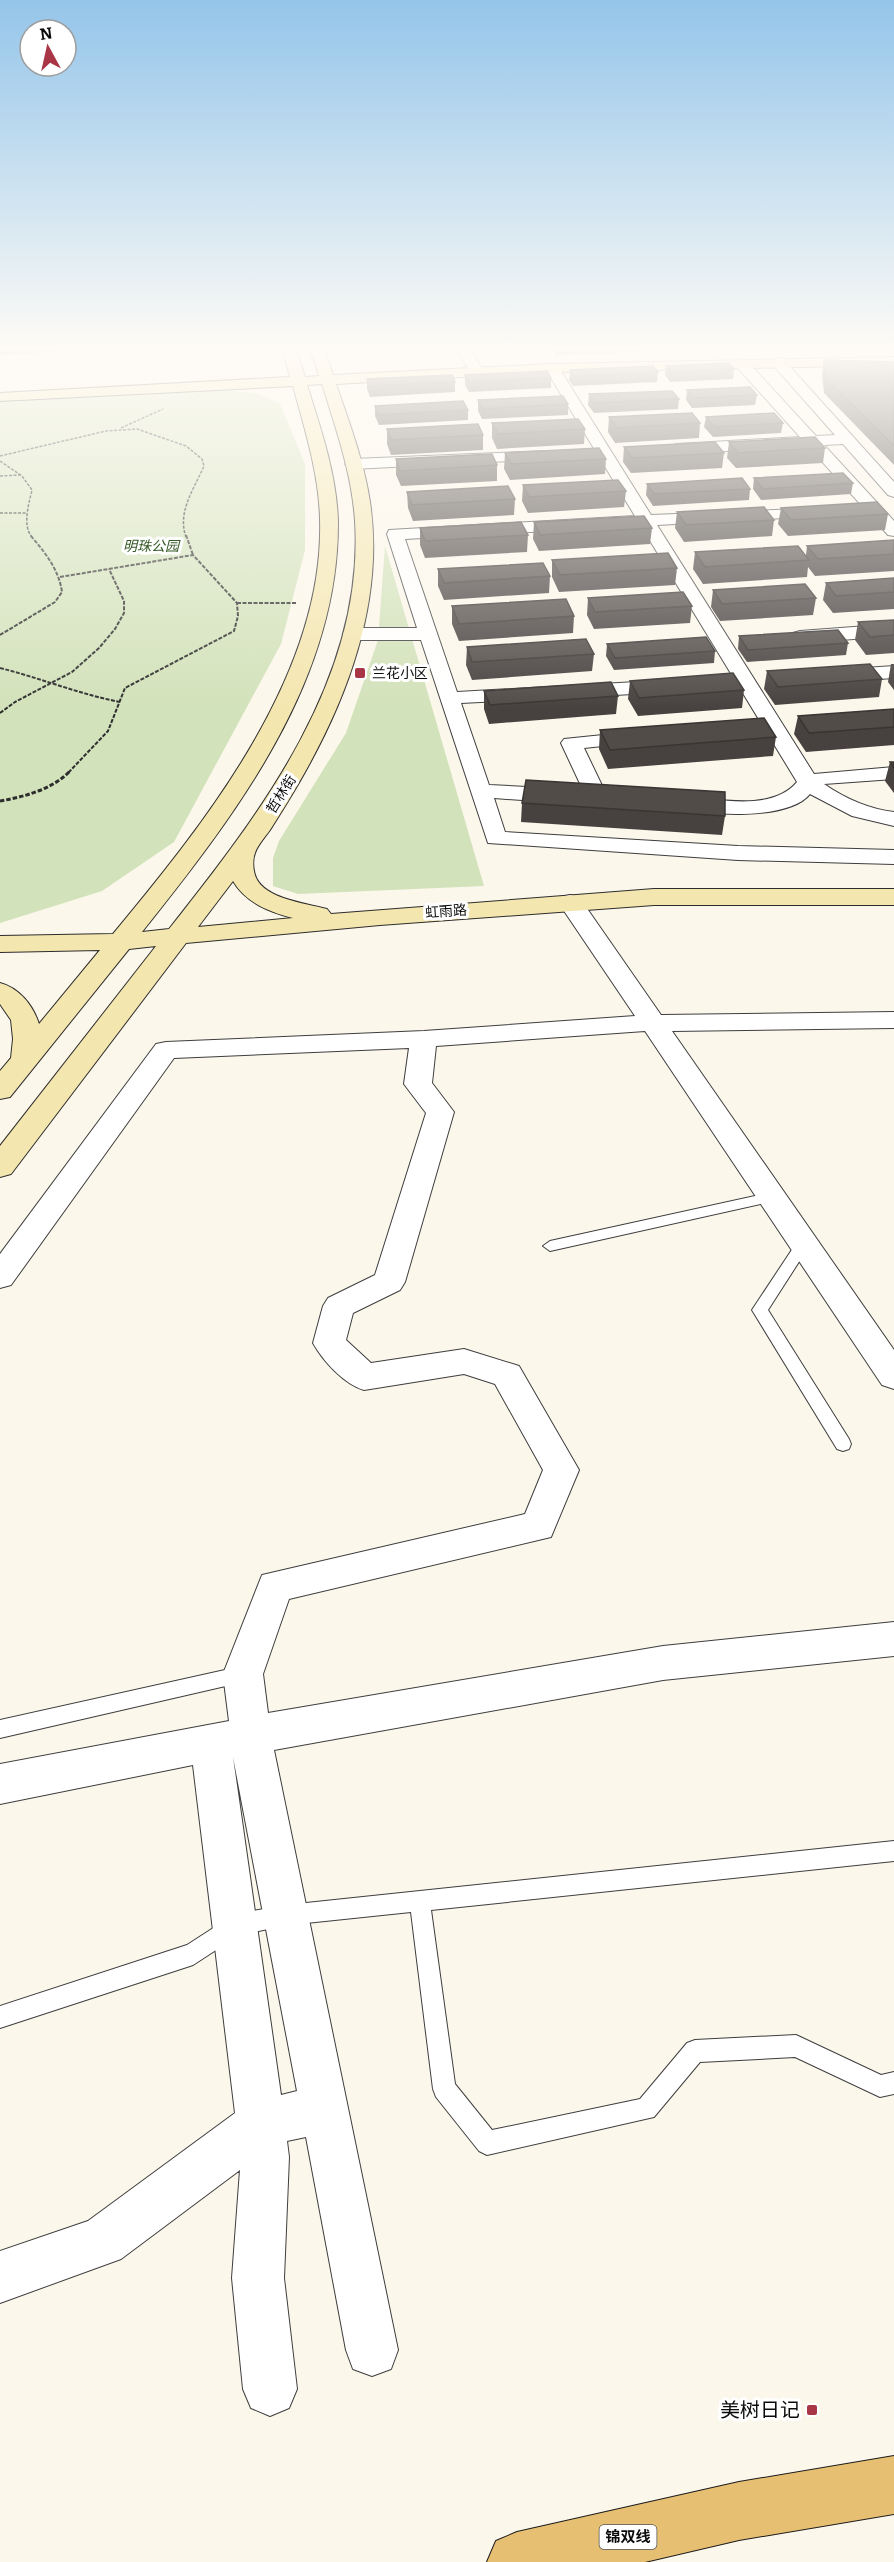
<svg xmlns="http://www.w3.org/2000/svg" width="894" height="2562" viewBox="0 0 894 2562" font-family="Bitter,'Noto Sans SC',serif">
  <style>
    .green { fill: #d2e2ba }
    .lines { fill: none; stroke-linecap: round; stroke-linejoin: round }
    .lane-casing { stroke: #3e3e3e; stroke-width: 2 }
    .street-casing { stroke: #3e3e3e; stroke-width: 2 }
    .secondary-casing { stroke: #2d2d2d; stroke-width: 2 }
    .primary-casing { stroke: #1c1c1c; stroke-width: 2 }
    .path-far2 { stroke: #2d2d2d; stroke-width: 1.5; stroke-dasharray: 3 1.5; stroke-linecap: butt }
    .path-far1 { stroke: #2d2d2d; stroke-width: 2; stroke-dasharray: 4 1.5; stroke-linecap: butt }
    .path { stroke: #2d2d2d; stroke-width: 3; stroke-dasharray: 4.5 2; stroke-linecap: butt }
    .lane { fill: #fff; fill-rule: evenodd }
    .street { fill: #fff; fill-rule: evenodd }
    .secondary { fill: #f4e6af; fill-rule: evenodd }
    .primary { fill: #e6bf72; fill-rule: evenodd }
    .wall { fill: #47413f }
    .building { fill: #524c49; stroke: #393533; stroke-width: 1.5 }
    .poi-dot { fill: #a83646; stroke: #fff; stroke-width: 2 }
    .labels { text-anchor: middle; stroke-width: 6; stroke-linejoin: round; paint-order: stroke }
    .far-park-label { font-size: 14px; font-style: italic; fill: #345925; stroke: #fff }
    .far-poi-label { font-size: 14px; fill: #0b0b0b; stroke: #fff; text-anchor: start }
    .far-street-label { font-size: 14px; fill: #0b0b0b; stroke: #fff }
    .shield { fill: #fff; stroke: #545454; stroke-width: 1.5 }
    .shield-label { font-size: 15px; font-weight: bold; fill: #0b0b0b }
    .near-poi-label { font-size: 20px; fill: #0b0b0b; stroke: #fff; text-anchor: end }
  </style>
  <rect width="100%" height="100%" fill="#fcf7eb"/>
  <path class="green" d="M222,390L256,393L280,404L305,464V550L281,644L174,842L102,891L0,923V400Z
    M385,546L484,886L298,894L273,886V858L279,841L346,733L378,640Z"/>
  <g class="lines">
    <g class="lane-casing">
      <path id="lane" d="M773,1192L780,1197L778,1200L550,1251L543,1246L550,1241Z
        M804,1238L811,1243L768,1310L849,1439L851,1444L849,1449L843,1451L837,1449L752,1310L799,1239Z
        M243,1666L250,1668L252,1674L250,1680L243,1682L0,1738V1720Z
        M894,1841V1861L431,1910L455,2084L492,2130L640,2099L687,2043L695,2040L796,2035L881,2075L894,2072V2094L880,2097L795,2057L700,2062L654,2117L487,2155L479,2151L436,2097L433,2089L411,1912L287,1925L239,1935L193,1965L0,2028V2006L187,1945L235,1914L287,1905Z"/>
    </g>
    <g class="street-casing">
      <path id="street" d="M457,351H471L481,367L479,370H469Z
        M778,358L783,359L894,482V497L888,495L843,444L824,445L894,521V536L888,535L808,446L676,454L668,449L676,444L800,437L736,366L734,363L741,359L746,360L816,436L835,435L773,365L771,362Z
        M552,364L559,368L651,515L827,508L829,511L827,514L821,516L657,525L814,774L894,767V779L824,784C846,799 869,809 894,812V826L852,816L810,794C788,821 707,815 676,808L673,803L676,798L684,796C718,799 772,812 797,782L641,526L405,539L457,692L672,680L679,682L682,686L679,690L672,692L461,703L489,785L565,789L573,791L576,796L573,801L565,803L494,798L505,832L738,846L894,850V864L738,860L488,843L421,640H352L345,638L343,634L345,630L352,628H417L387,534L389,530L635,516L545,368Z
        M546,451L554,456L551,459L353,469L345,464L353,459Z
        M894,624V636L800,643L793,641L791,637L793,633L800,631Z
        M894,666V678L835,682L828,680L825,676L828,672L835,670Z
        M642,731L649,733L652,737L649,741L584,748L608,798L605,803L597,805L589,803L561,743L564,739Z
        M570,895L579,897L661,1015L894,1012V1028L672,1031L894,1350V1389L882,1385L645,1031L436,1046L432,1083L454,1112L405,1282L400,1290L353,1313L346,1340L371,1363L464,1349L519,1366L579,1470L551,1537L289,1599L263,1674L268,1713L663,1646L894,1622V1656L663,1680L274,1750L398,2350L391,2369L372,2376L353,2369L346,2350L306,2137L287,2141L289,2157L284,2278L297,2389L289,2408L270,2416L251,2408L243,2389L232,2278L240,2170L121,2259L0,2303V2251L88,2221L235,2113L193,1765L0,1804V1764L229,1721L223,1674L262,1575L525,1514L543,1470L495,1384L464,1374L364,1390C344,1384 323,1361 313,1343L323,1306L328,1298L375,1275L426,1113L404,1084L409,1048L174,1058L11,1285L0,1288V1254L156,1044L166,1042L424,1031L635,1016L558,902L561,897ZM233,1757L297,2091L281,2095Z"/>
    </g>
    <g class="secondary-casing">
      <path id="secondary" d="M283,351H297L305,377L319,376L311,351H325L333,375L552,364L894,357V365L552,372L336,384C349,422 364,461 370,502C384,596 351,690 305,772C294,792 282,811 270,830C265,837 257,846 255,853C253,858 253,866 254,871C258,899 306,903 327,909L331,914L654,889H894V905H654L380,925L186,943L11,1174L0,1177V1146L156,946L129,949L10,1097L0,1099V1071L11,1058L13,1039L11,1020L0,1004V983C19,988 33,1005 39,1024L100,950L0,952V936L113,934C206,822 325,674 320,519C319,474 305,430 293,386L0,401V393L290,377ZM322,384C336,429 352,474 355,521C365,678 261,813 169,929L142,932C236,814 339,681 338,522C337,476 321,429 307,385ZM233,881C246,903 270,912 293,918L198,927Z"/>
    </g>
    <g class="primary-casing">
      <path id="primary" d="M894,2456V2514L739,2540L645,2562H487L496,2541L517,2532L739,2482Z"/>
    </g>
    <path class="path-far2" d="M121,428L163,409
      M0,456L106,431L137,429L186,446L202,459L204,466C194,489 177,512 186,537
      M0,461L22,476L32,490C29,503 22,526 32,537
      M0,476L20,475
      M0,513H27"/>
    <path class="path-far1" d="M186,535L193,555
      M60,577L193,555L237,603L238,616L234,631L125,688L108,731L68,773
      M237,603H296
      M0,635L55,602L62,592C59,570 45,552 30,535
      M0,668C40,678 79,694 120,702
      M0,713L15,702L72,672L99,648L115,629L124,613V601L109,569"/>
    <path class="path" d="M0,801C24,797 53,789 70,771"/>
    <use href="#lane" class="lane"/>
    <use href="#street" class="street"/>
    <use href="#secondary" class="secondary"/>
    <use href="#primary" class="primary"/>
  </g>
  <path class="wall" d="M0,351H70L0,355Z
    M553,351H640V352L555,355Z
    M824,360L894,362V465L824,393L822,374Z
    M666,366L734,369L733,379L670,382L665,375Z
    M570,370L658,372L657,382L573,386L569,380Z
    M465,375L551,378V388L469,392L465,385Z
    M367,379L455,382V392L370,397L367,389Z
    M687,390L757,395L755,405L692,408L686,400Z
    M589,394L679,399L678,409L594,413L588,405Z
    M478,400L568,404V415L482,419L478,411Z
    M375,406L468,410V420L379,425L375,416Z
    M609,417L700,423L699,438L615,443L608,432Z
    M706,417L783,423L781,433L713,437L704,427Z
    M492,423L585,429L584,444L497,449L492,438Z
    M387,429L483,435V450L391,455L387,444Z
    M729,442L825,448L823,463L736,468L727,458Z
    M624,447L724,453L722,468L631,473L623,462Z
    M505,453L606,459L605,474L510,480L504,469Z
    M396,459L497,465V481L401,486L396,475Z
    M754,478L853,483L851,494L761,500L753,489Z
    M647,484L750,489L749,500L653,506L646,495Z
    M523,485L626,491L624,507L528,513L522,501Z
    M407,492L515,499L514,515L413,521L408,508Z
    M781,508L888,514L885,530L788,536L778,524Z
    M677,512L774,520L772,536L684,542L675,528Z
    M534,522L652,528L650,544L539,551L533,539Z
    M420,528L528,535L527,552L425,558L420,545Z
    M894,540V571L815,576L808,567L807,577L703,584L693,569L695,552L806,555L807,546Z
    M552,560L677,568L675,585L559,592L552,577Z
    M438,569L550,576L549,593L444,600L438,586Z
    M894,578V609L833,613L823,600L826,583Z
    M713,590L816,598L813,615L720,621L711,607Z
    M588,598L692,606L690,623L594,629L587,615Z
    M452,606L574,616L573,633L459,641L452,624Z
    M894,620V653L866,655L855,640L858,622Z
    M739,636L848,643L846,655L747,662L738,649Z
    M607,644L715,651L714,663L614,670L606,656Z
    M467,647L594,654L592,671L472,680L466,665Z
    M891,664H894V690L888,682Z
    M767,671L882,679L879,697L775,705L764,689Z
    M630,681L744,690L742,708L638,716L628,699Z
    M484,691L618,696L616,714L489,724L484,709Z
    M894,709V745L806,752L794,734L798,716Z
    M600,730L776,737L773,756L608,769L599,749Z
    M890,762H894V793L885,781Z
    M522,803L725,816L722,835L521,822Z"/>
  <path class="building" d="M824,360L894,362V446L826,379Z
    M729,363L734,369L671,372L666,366Z
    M653,366L658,372L574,376L570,370Z
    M547,371L551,378L469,382L465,375Z
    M452,375L455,382L369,386L367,379Z
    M750,387L757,395L693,398L687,390Z
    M672,391L679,399L594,403L589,394Z
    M563,396L568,404L482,409L478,400Z
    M463,401L468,410L378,415L375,406Z
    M692,413L700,423L616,428L609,417Z
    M774,413L783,423L714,427L706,417Z
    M578,419L585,429L498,434L492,423Z
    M478,424L483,435L391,440L387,429Z
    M815,437L825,448L738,453L729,442Z
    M715,442L724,453L632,458L624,447Z
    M599,448L606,459L511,464L505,453Z
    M492,454L497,465L400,471L396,459Z
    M843,473L853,483L763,489L754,478Z
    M742,478L750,489L654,494L647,484Z
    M618,480L626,491L529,497L523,485Z
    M508,486L515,499L412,505L407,492Z
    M877,502L888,514L791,520L781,508Z
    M764,507L774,520L686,525L677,512Z
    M644,516L652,528L540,535L534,522Z
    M521,522L528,535L425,541L420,528Z
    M894,540V554L818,559L807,546Z
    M798,546L809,560L705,567L695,552Z
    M668,553L677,568L560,575L552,560Z
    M543,563L550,576L444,583L438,569Z
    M894,578V592L836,596L826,583Z
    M805,584L816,598L722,604L713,590Z
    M683,592L692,606L595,612L588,598Z
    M566,599L574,616L459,624L452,606Z
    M894,620V635L870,637L858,622Z
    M838,630L848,643L748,650L739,636Z
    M706,637L715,651L615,658L607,644Z
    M586,639L594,654L472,662L467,647Z
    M870,664L882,679L778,687L767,671Z
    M733,673L744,690L639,698L630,681Z
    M611,682L618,696L490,705L484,691Z
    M894,709V727L809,733L798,716Z
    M764,718L776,737L610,750L600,730Z
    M890,762H894V768Z
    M526,780L725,792V816L522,803Z"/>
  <linearGradient id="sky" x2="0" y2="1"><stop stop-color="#94c5ea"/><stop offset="0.49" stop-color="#fefbf6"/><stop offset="1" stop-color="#fefbf6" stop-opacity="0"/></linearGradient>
  <rect width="894" height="710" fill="url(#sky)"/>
  <g class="poi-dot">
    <rect x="354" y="667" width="12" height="12" rx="3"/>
    <rect x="806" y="2404" width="12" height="12" rx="3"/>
  </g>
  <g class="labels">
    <g class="far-park-label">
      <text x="151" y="551">明珠公园</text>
    </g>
    <g class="far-poi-label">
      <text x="372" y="678">兰花小区</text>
    </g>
    <g class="far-street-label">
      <text transform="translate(281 794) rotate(-58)" y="5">哲林街</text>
      <text transform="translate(446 911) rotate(-4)" y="5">虹雨路</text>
    </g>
    <rect class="shield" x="599.5" y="2525" width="57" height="24" rx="4.5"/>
    <g class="shield-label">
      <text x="628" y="2542">锦双线</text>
    </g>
    <g class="near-poi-label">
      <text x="800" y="2417">美树日记</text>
    </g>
  </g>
  <g transform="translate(48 48) rotate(352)"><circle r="28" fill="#ffffff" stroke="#9d9d9d" stroke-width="1.5"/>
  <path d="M0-4.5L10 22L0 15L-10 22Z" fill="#a83646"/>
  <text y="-9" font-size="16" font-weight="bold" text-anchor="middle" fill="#0b0b0b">N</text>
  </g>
</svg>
